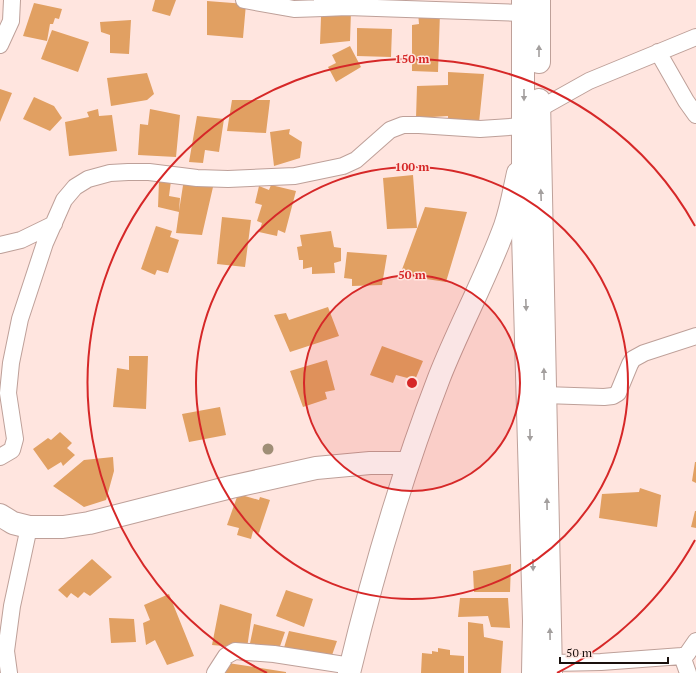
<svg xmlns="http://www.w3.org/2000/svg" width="696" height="673" viewBox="0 0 696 673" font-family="'PT Serif',serif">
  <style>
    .building { fill: #e1a062 }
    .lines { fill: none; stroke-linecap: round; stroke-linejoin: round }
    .street-casing { stroke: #bea099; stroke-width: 18 }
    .secondary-casing { stroke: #bea099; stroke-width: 24 }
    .primary-casing { stroke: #bea099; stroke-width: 24 }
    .street { stroke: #fff; stroke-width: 16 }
    .secondary { stroke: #fff; stroke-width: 22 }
    .primary { stroke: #fff; stroke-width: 22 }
    .tree { fill: #9f8e76 }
    .oneway { fill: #a39f9e }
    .ring { fill: none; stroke: #d62828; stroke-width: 2 }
    .centre { fill: #d62828; stroke: #ffe5df; stroke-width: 2 }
    .ring-label { font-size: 12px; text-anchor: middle; font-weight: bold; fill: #d62828; stroke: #ffe5df; stroke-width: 3; stroke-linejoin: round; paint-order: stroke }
  </style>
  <rect width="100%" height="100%" fill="#ffe5df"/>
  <path class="building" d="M155,0H176L170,16L152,11Z
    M207,1L246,4L243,38L207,35Z
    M34,3L62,9L59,19L55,18L53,24H50L47,41L23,36Z
    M351,11L350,41L320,44L321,17Z
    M418,12L440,13L438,72L412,71V25L419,24Z
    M131,20L129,54L110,53V35L101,32L100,22Z
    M357,28L392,29L391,57L357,56Z
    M52,30L89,42L78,72L41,59Z
    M350,46L361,67L336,82L328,67L336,63L332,55Z
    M448,72L484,74L479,123L448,122V116L416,118L417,86L448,85Z
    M147,73L154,94L147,100L111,106L107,78Z
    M0,89L12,93L0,122Z
    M34,97L54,106L62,118L50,131L23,119Z
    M232,100H270L266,133L227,131Z
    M98,109L99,116L112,115L117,151L69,156L65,122L89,117L87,112Z
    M150,109L180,115L176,157L138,155L140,124L148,125Z
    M197,116L224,119L219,152L205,150L203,163L189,162Z
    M290,129L289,134L302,142L300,158L274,166L270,132Z
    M413,175L417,228L387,229L383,178Z
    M184,179L206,182L205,186L213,187L202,235L176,233L179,212L158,207L159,181H171L169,196L180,198L179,211Z
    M271,185L296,191L285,233L278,230L277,236L259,232L262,223L257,221L262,205L255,203L259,186L269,190Z
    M425,207L467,212L446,282L400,275Z
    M222,217L251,220L245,267L217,264Z
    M156,226L172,231L170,237L179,240L168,273L157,270L155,275L141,269Z
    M331,231L334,247L341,248V261L334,263L335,273L312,274V267L303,269V260H299L297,247L302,246L300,235Z
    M347,252L387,255L382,285L352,286V279L344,278Z
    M328,307L339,336L290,352L274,315L286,313L289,320Z
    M382,346L423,361L415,380L396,375L393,383L370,375Z
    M129,356H148L146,409L113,407L117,368L129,370Z
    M327,360L335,390L325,392L327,399L303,407L290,371Z
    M220,407L226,435L189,442L182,414Z
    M60,432L72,443L67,448L75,455L63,466L61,462L48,470L33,449L48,438L51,440Z
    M113,457L114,471L106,500L84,507L53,486L84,460Z
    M695,462H696V483L692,481Z
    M640,488L661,495L657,527L599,518L602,494L639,492Z
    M238,494L259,500L260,497L270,500L259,533L253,531L251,539L237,535L239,528L227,525Z
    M695,511H696V528L691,527Z
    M92,559L112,577L90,596L84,592L78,598L71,593L67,598L58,590Z
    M511,564L510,592H474L473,571Z
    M286,590L313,599L304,627L276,616Z
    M169,594L194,656L167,665L155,640L146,645L143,623L150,620L144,605Z
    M460,598H508L510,628L491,627L488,616L458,617Z
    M220,604L252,614L247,648L212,645Z
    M109,618L134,619L136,642L111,643Z
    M468,622L483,624L484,637L503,641L501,673H468Z
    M254,624L285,632L278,652L249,648Z
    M289,631L337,641L331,658L283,651Z
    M438,648L450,650V655L464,656V673H421L422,653L432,654V651L438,652Z
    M228,663L286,672V673H221Z"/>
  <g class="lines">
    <g class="street-casing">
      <path id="street" d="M244,0L294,9L324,8
        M322,0L324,8L347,7L523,13
        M0,45L11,21L12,0
        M658,52L686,101L696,115
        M539,109L589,81L696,37
        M0,245L21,240L54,224
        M544,395L604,397L613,396L618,393L630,364L633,359L644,353L696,336
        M0,457L12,450L15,439L8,393L11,363L20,319L45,243L64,200L75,187L88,179L110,173L128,172H149L197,178L228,179L295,176L343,166L356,160L390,130L403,125H419L480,129L524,126
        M682,656L688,673
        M551,663L601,662L682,656L687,654L696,641
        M9,673L6,651L12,606L29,527
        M215,673L226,656L235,651L274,654L351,666"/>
    </g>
    <g class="secondary-casing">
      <path id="secondary" d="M0,515L13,523L29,527H63L89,523L231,487L316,468L370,463H407
        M349,673C373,573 402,474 439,378C459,327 486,278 505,226C511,209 514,191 518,173"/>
    </g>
    <g class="primary-casing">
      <path id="primary" d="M523,0V234L534,621L533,673
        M539,62V0
        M539,100L551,673"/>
    </g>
    <use href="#street" class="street"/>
    <use href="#secondary" class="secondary"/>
    <use href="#primary" class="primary"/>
  </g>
  <circle class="tree" cx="268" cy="449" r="5.5"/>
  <defs><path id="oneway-solid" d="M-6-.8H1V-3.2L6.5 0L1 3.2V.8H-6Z"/></defs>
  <g class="oneway">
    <use href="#oneway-solid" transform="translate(539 51) rotate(-90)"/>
    <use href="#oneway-solid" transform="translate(524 95) rotate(90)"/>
    <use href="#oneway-solid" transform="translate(541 195) rotate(-92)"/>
    <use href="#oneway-solid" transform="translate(526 305) rotate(88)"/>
    <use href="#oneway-solid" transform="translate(544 374) rotate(-91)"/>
    <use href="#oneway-solid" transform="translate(530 435) rotate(89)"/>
    <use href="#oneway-solid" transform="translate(547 504) rotate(-91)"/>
    <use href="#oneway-solid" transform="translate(533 565) rotate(89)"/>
    <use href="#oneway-solid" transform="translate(550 634) rotate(-91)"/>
  </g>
  <circle cx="412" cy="383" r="108" fill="#d62828" fill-opacity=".12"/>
  <g class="ring">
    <circle cx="412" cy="383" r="108"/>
    <circle cx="412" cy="383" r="216"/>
    <path d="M695 540A324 324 0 0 1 557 673M267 673A324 324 0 1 1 695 226"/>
  </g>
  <circle cx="412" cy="383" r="6" class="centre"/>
  <g class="ring-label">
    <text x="412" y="63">150 m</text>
    <text x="412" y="171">100 m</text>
    <text x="412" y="279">50 m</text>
  </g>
  <path d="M560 657v6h108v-6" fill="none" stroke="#1a100d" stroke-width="2"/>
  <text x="566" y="657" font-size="12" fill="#1a100d" stroke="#ffe5df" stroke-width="3" paint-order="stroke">50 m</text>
</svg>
